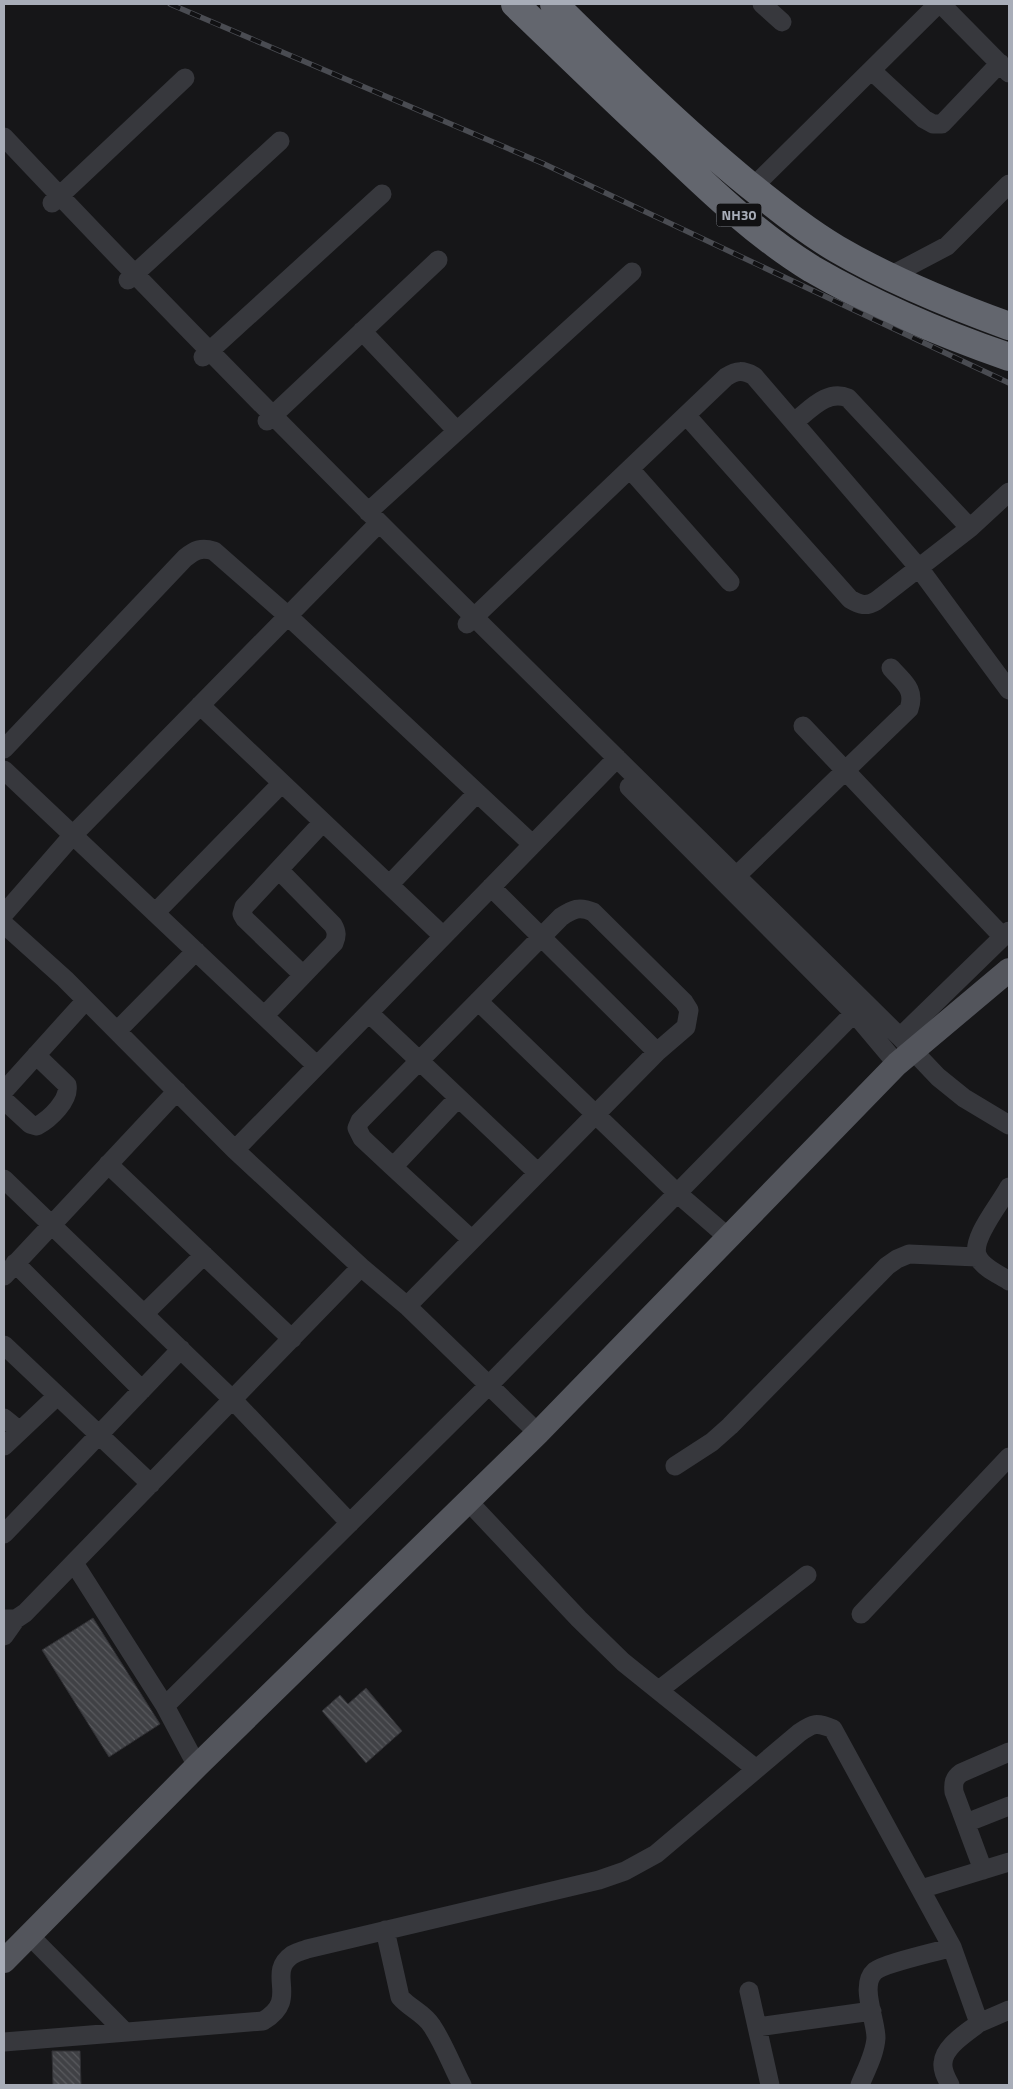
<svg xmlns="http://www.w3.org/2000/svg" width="1013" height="2089" viewBox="0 0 1013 2089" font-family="'Titillium Web',sans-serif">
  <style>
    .building { fill: url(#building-back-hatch); stroke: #303034 }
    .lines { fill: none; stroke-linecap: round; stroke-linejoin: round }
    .minor { stroke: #37383d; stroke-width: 19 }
    .major { stroke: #53555c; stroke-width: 24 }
    .highway { stroke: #63666e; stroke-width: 28 }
    .rail-casing { stroke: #4a4c52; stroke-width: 5.5 }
    .rail { stroke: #111113; stroke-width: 4; stroke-dasharray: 11; stroke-linecap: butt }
    .labels { text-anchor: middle; stroke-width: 5; stroke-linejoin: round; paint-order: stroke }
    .shield { fill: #111113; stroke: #7b7e86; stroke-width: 1 }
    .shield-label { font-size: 14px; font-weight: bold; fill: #a8adb8 }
  </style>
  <defs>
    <pattern id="building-back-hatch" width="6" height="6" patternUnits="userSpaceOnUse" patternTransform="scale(1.25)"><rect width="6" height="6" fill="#404145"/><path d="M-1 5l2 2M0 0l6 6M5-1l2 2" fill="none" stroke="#595a5e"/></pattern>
  </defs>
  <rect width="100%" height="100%" fill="#161618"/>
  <path class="building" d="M93,1618L160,1724L109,1757L42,1650Z
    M366,1688L402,1731L366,1763L322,1711L340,1695L348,1704Z
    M52,2051H80L81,2085H53Z"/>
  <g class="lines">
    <path class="minor" d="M762,4L782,22
      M941,4L1009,73
      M872,71L924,119L933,124H942L1000,63
      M4,137C294,445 599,740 900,1037L938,1077L964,1098L1009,1125
      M753,187L938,4
      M52,203L185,78
      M890,276L947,246L1009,184
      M128,280L280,141
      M362,331L457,431
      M203,357L382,194
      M686,415L850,599C860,605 866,607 876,601L970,528L1009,492
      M267,421L438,260
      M794,422C810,410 827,389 848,398L970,528
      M630,469L730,582
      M368,512L632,272
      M467,624L726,377C737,370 743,370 754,376L919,568L1009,690
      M200,705L443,936
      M803,726L1003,937
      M4,749L185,558C195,550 201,547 214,551L288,616L532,844
      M4,770L317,1066
      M629,787L854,1013L897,1064
      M729,883L909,709C916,689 903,682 891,668
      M389,885L477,793
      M491,887L657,1052
      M155,913L282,783
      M4,914L73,835L379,523
      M4,924L65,979L235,1150L361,1267L407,1306L538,1433
      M303,975L245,919L242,914L244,907L323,822
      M478,1001L677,1193L729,1238
      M369,1013L538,1173
      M264,1016L334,943C337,936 337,932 333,925L279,870
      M117,1031L196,951
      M900,1037L1009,931
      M4,1091L86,1000
      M458,1098L393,1167L472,1240
      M4,1100L30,1124L37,1126C50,1119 70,1100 67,1085L36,1055
      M235,1150L617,758
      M108,1164L292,1339
      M393,1167L362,1138L357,1128L360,1121L561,917C573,909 579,906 593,912L684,1002L689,1010L686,1027L657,1052L407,1306
      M4,1179L233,1400L350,1523
      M1009,1187C1001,1203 969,1240 978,1257C983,1268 1000,1275 1009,1281
      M15,1263L142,1390
      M4,1276L177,1091
      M144,1314L204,1255
      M4,1345L151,1484
      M4,1418L20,1431
      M4,1446L57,1396
      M675,1466L712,1442L730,1426L887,1266L897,1259L909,1254L977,1257
      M468,1501L579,1619L623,1662L756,1769
      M4,1534L181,1349
      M74,1563L165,1706L197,1766
      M861,1614L1009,1457
      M4,1619H16L25,1613L361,1267
      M4,1636L16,1619
      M659,1690L807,1575
      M165,1706L488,1386L854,1013
      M966,1823L1009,1806
      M983,1870L954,1792C953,1783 954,1778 961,1773L1009,1752
      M921,1889L1009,1862
      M385,1930L400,1997C409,2008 424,2013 432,2026C444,2044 452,2066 462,2085
      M30,1936L125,2032
      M749,1991L770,2085
      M979,2023L1009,2010
      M757,2027L872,2011
      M4,2042L263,2021C301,1999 265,1974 292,1955C297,1952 302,1951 307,1949L599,1880L625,1871L656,1854L799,1733C813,1723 817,1722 833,1729L952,1947C937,1952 885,1963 875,1971C859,1985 876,2019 876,2038C875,2054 866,2070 860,2085
      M950,2085C947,2079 942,2071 943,2063C944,2046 967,2033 979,2023L952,1947"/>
    <path class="major" d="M4,1961L197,1766L538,1433L897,1064L1009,970"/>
    <path class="highway" d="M515,4C565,52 615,101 666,148C711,191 758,236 812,269C874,305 942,334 1009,357
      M554,4C617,66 680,128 748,184C777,207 805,230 837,249C890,280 951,305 1009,326"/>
    <g class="rail-casing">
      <path id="rail" d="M170,4L542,163L1009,383"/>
    </g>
    <use href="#rail" class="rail"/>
  </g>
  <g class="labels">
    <rect class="shield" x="716.5" y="203.5" width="45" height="23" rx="4"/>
    <g class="shield-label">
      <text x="739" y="220">NH30</text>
    </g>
  </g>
  <rect width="1013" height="2089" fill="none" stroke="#a8adb8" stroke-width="10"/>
</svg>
